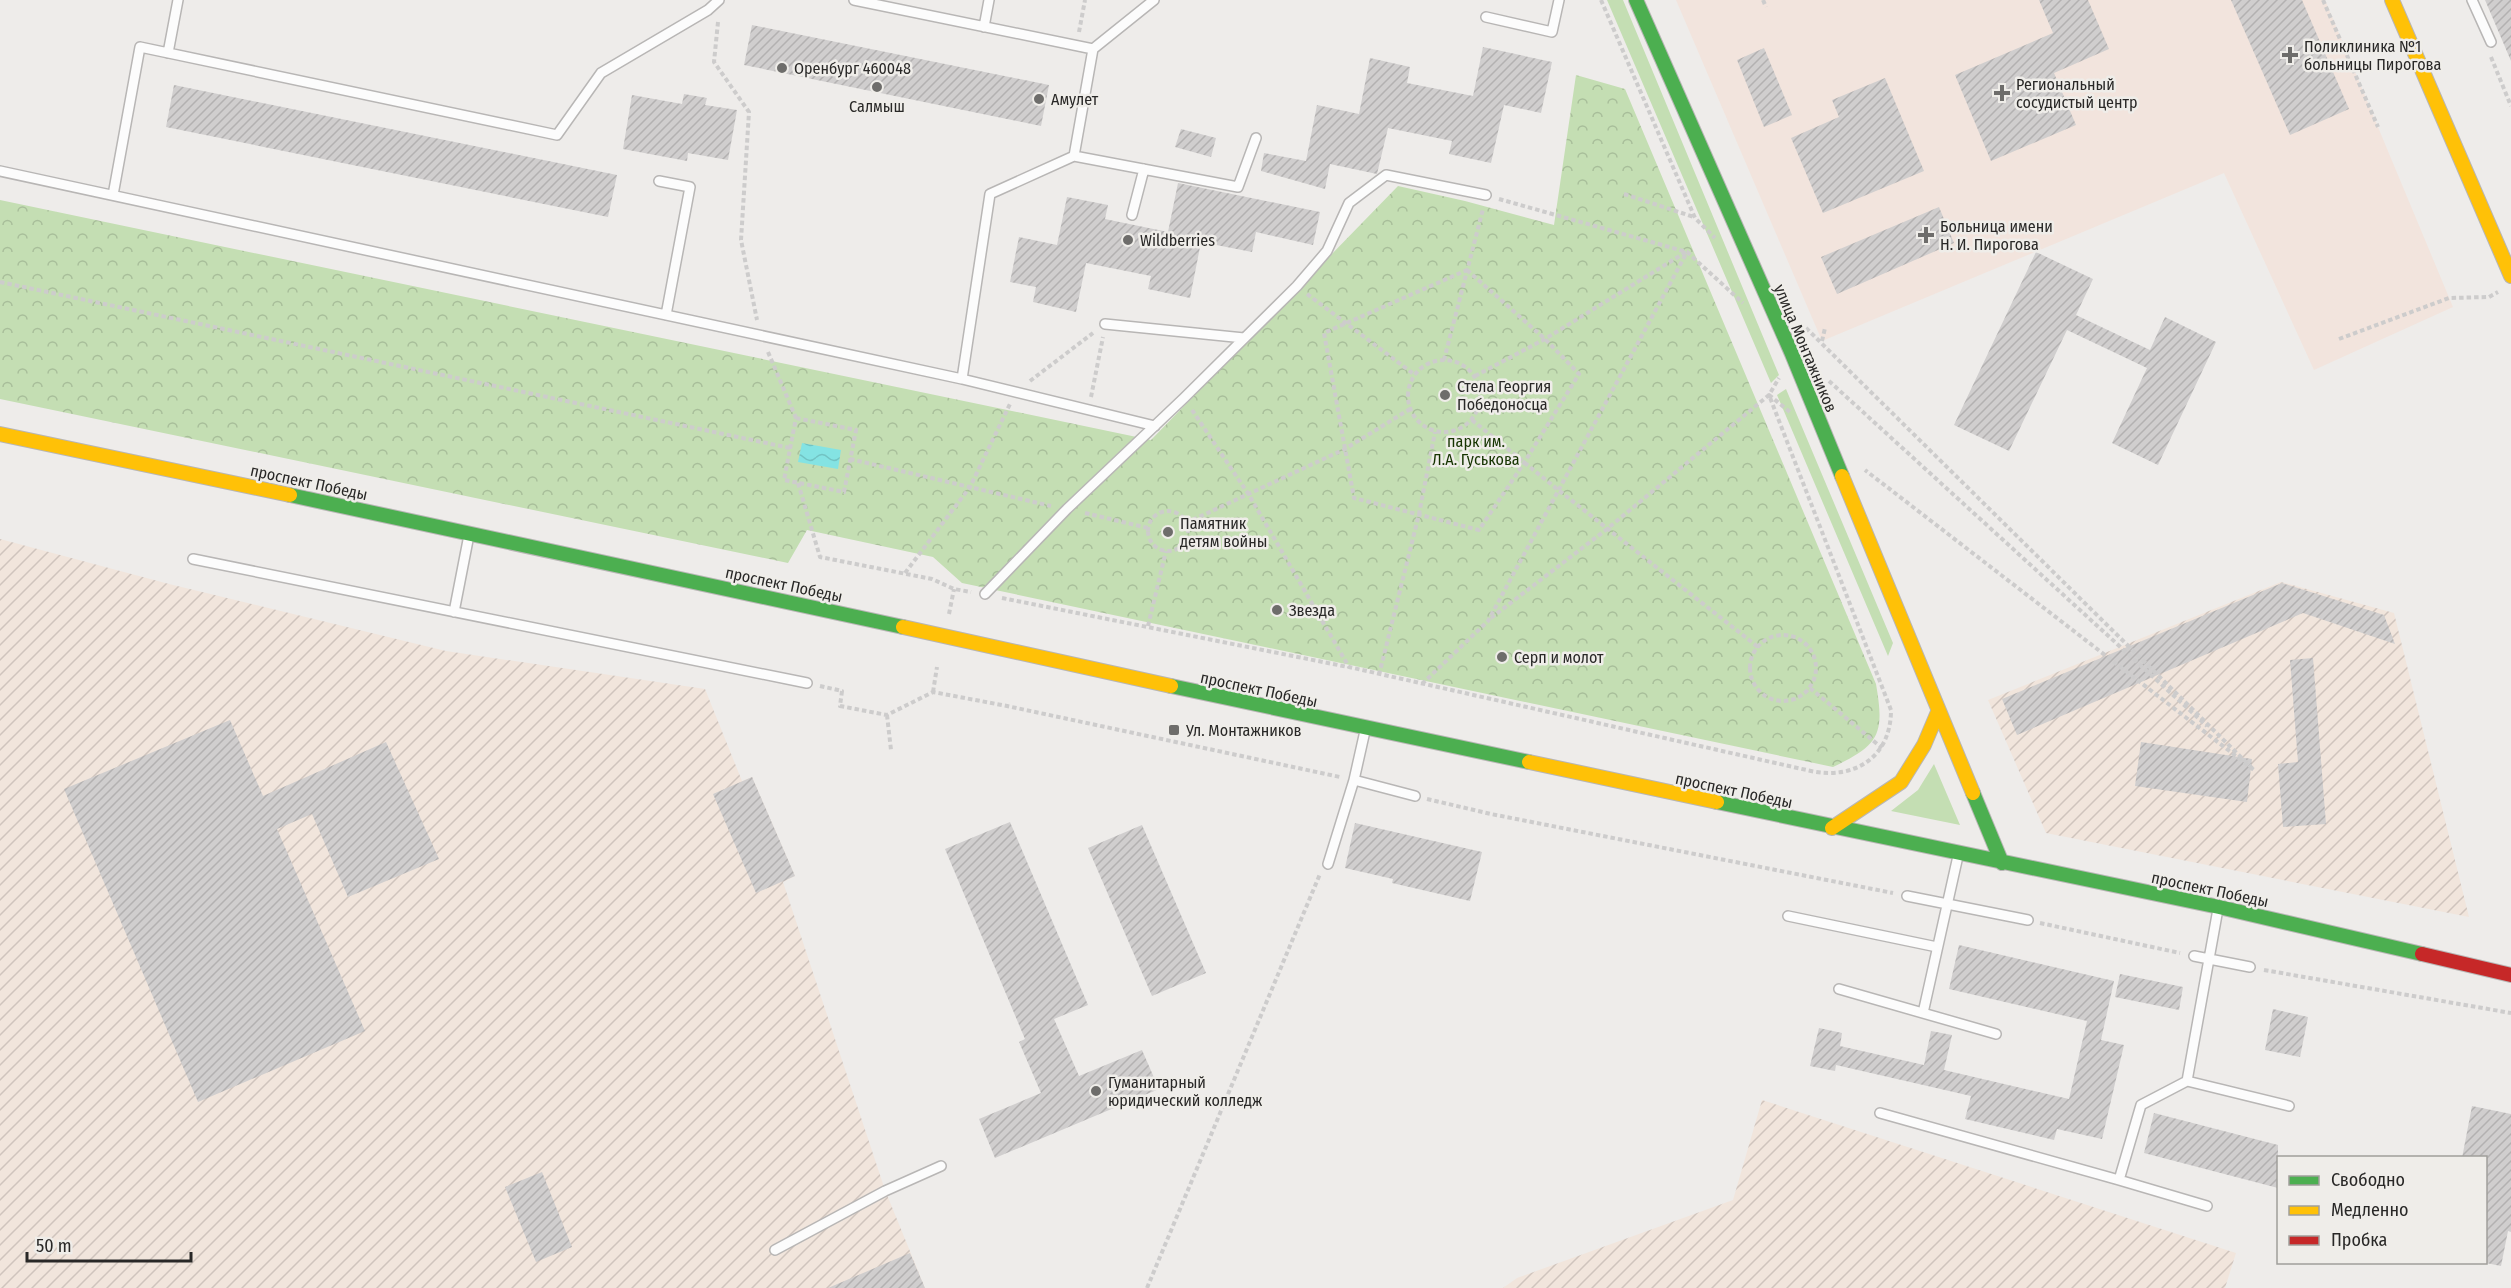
<svg xmlns="http://www.w3.org/2000/svg" width="2511" height="1288" viewBox="0 0 2511 1288" font-family="'Fira Sans Condensed',sans-serif">
  <style>
    .industrial { fill: url(#industrial-furrows) }
    .medical { fill: #f2e4dd }
    .grass { fill: #c4deb3 }
    .forest { fill: url(#forest-crowns) }
    .water { fill: url(#water-waves) }
    .building { fill: url(#building-hatch) }
    .lines { fill: none; stroke-linecap: round; stroke-linejoin: round }
    .lane-casing { stroke: #b8b6b5; stroke-width: 12 }
    .fast-casing { stroke: #b8b6b5; stroke-width: 16 }
    .slow-casing { stroke: #b8b6b5; stroke-width: 16 }
    .jam-casing { stroke: #b8b6b5; stroke-width: 16 }
    .path { stroke: #cdcccc; stroke-width: 4; stroke-dasharray: 4.5 3; stroke-linecap: butt }
    .lane { stroke: #fcfcfc; stroke-width: 9 }
    .fast { stroke: #4caf50; stroke-width: 14 }
    .slow { stroke: #ffc107; stroke-width: 14 }
    .jam { stroke: #c62828; stroke-width: 14 }
    .poi-dot { fill: #6e6d6b; stroke: #efede9; stroke-width: 2 }
    .labels { text-anchor: middle; stroke-width: 5; stroke-linejoin: round; paint-order: stroke }
    .poi-label { font-size: 16px; fill: #292827; stroke: #efede9; text-anchor: start }
    .street-label { font-size: 16px; fill: #292827; stroke: #efede9 }
    .park-label { font-size: 16px; fill: #153400; stroke: #efede9 }
  </style>
  <defs>
    <pattern id="industrial-furrows" width="10" height="10" patternUnits="userSpaceOnUse" patternTransform="scale(1.5)"><rect width="10" height="10" fill="#f1e5dc"/><path d="M-1 1l2-2M0 10L10 0M9 11l2-2" fill="none" stroke="#cfc4bd"/></pattern>
    <pattern id="forest-crowns" width="20" height="18" patternUnits="userSpaceOnUse" patternTransform="scale(1.5)"><rect width="20" height="18" fill="#c4deb3"/><path d="M2 6a3 3 0 1 1 6 0M12 15a3 3 0 1 1 6 0" fill="none" stroke="#a8be9a"/></pattern>
    <pattern id="water-waves" width="16" height="10" patternUnits="userSpaceOnUse" patternTransform="scale(1.5)"><rect width="16" height="10" fill="#84e3e3"/><path d="M0 5q4-4 8 0t8 0" fill="none" stroke="#72c3c3"/></pattern>
    <pattern id="building-hatch" width="6" height="6" patternUnits="userSpaceOnUse" patternTransform="scale(1.5)"><rect width="6" height="6" fill="#d0cece"/><path d="M-1 1l2-2M0 6l6-6M5 7l2-2" fill="none" stroke="#b3b1b1"/></pattern>
  </defs>
  <rect width="100%" height="100%" fill="#eeecea"/>
  <path class="industrial" d="M0,539L169,584L446,651L705,689L742,781L752,777L795,876L783,882L885,1190L925,1288H0Z
    M2281,582L2394,613L2469,917L2046,833L1988,700Z
    M1762,1100L2236,1253L2225,1288H1503L1517,1278L1733,1200Z"/>
  <path class="medical" d="M1676,0H2325L2453,307L2314,370L2224,173L1822,341Z"/>
  <path class="grass" d="M1607,0H1623L1779,375L1771,383Z
    M1786,389L1893,643L1888,656L1777,395Z
    M1934,764L1960,825L1891,811L1918,790Z"/>
  <path class="forest" d="M1576,75L1625,89L1876,684C1885,735 1879,745 1833,767L962,583L933,557L807,530L788,563L0,399V200L1151,440L1398,186L1465,201L1554,225Z"/>
  <path class="water" d="M802,443L841,450L838,469L798,462Z"/>
  <path class="building" d="M2039,0H2088L2109,49L2054,73L2076,125L1991,161L1955,75L2053,33Z
    M2231,0H2302L2349,109L2290,135Z
    M2485,0H2511V61Z
    M752,25L1049,85L1041,126L744,65Z
    M1483,47L1552,62L1541,113L1504,105L1491,163L1449,154L1452,141L1388,128L1377,174L1330,164L1325,189L1261,171L1264,153L1306,161L1317,105L1359,114L1370,58L1410,67L1407,83L1473,96Z
    M1764,48L1792,115L1764,127L1737,60Z
    M1885,78L1924,171L1823,213L1791,138L1839,117L1832,100Z
    M174,85L617,175L608,217L166,127Z
    M684,94L707,98L705,105L737,110L728,160L688,153L687,161L623,149L632,95L682,104Z
    M1181,129L1216,138L1211,157L1175,147Z
    M1178,183L1320,212L1313,245L1256,232L1252,252L1201,242L1190,298L1148,289L1151,276L1086,263L1076,312L1033,302L1036,287L1010,282L1019,237L1057,245L1067,197L1108,205L1105,219L1168,232Z
    M1939,207L1954,243L1837,294L1821,257Z
    M2036,252L2093,279L2076,315L2150,350L2165,317L2216,342L2158,465L2112,443L2147,368L2067,330L2009,451L1954,425Z
    M2282,583L2384,615L2395,644L2303,613L2017,735L2002,699Z
    M2313,658L2326,824L2283,827L2278,764L2298,762L2290,660Z
    M230,720L263,796L386,742L439,859L348,897L312,814L277,829L365,1031L198,1102L64,789Z
    M2141,742L2252,759L2247,802L2135,786Z
    M752,777L795,876L756,893L713,794Z
    M1010,822L1088,1005L1054,1019L1079,1076L1142,1050L1159,1089L995,1158L979,1119L1041,1093L1019,1042L1025,1039L945,849Z
    M1355,823L1482,852L1470,901L1392,883L1393,879L1345,868Z
    M1142,825L1206,973L1152,996L1088,848Z
    M1959,945L2114,981L2101,1040L2124,1045L2102,1139L2057,1129L2054,1140L1965,1119L1971,1096L1836,1065L1835,1071L1810,1066L1819,1028L1842,1033L1840,1046L1924,1065L1931,1031L1952,1035L1944,1070L2069,1099L2087,1021L1949,989Z
    M2120,974L2183,987L2179,1010L2115,997Z
    M2273,1009L2308,1017L2300,1057L2265,1050Z
    M2472,1106L2511,1114V1232L2508,1231L2501,1266L2486,1263V1158H2462Z
    M2154,1113L2278,1145V1188L2144,1153Z
    M542,1172L572,1247L536,1262L505,1187Z
    M910,1253L925,1288H828Z"/>
  <g class="lines">
    <g class="lane-casing">
      <path id="lane" d="M854,0L1093,49
        M2472,0L2491,42
        M1486,17L1552,32L1559,0
        M984,27L989,0
        M168,53L178,0
        M1074,156L1093,49L1154,0
        M0,171L962,379L1155,426
        M659,181L690,187L666,315
        M113,195L140,47L557,135L601,73L708,10L719,0
        M1132,215L1144,169
        M1105,324L1244,338
        M962,379L990,194L1074,156L1238,187L1256,138
        M193,559L807,683
        M985,594L1067,509L1184,398L1297,286L1327,251L1349,203L1386,175L1486,195
        M454,612L469,535
        M1354,780L1415,796
        M1328,864L1354,780L1365,731
        M1907,896L2028,920
        M1788,916L1937,947
        M2194,956L2250,967
        M1839,989L1996,1034
        M1923,1013L1958,856
        M2187,1081L2289,1106
        M1880,1113L2119,1180L2141,1105L2187,1081L2218,909
        M2119,1180L2207,1206
        M775,1250L885,1191L941,1166"/>
    </g>
    <g class="fast-casing">
      <path id="fast" d="M1636,0L1792,354L1842,476
        M290,495L903,627
        M1171,686L1529,762
        M1973,793L2002,863
        M1717,802L2219,907L2422,954"/>
    </g>
    <g class="slow-casing">
      <path id="slow" d="M2392,0L2511,276
        M0,434L290,495
        M1842,476L1973,793
        M903,627L1171,686
        M1529,762L1717,802
        M1832,828L1901,782L1924,745L1938,712"/>
    </g>
    <g class="jam-casing">
      <path id="jam" d="M2422,954L2511,975"/>
    </g>
    <path class="path" d="M1601,0L1695,218L1715,238
      M1763,0L1766,7
      M2323,0L2378,127
      M718,22L714,62L749,112L741,240L757,320
      M1079,32L1085,0
      M2491,57L2511,106
      M1624,194L1694,217
      M1499,199L1687,252L1743,303
      M1467,270L1545,339L1579,374L1524,463L1479,530L1354,498L1324,333Z
      M0,282L790,448
      M1307,294L1415,375
      M1806,328L2254,770L1865,470
      M2339,339L2449,298L2489,297L2498,292
      M1822,341L1825,328
      M768,352L796,418
      M1408 396a36 36 0 1 1 72 0a36 36 0 1 1-72 0Z
      M1444,360L1483,209
      M1475,376L1545,339L1686,252
      M1030,381L1093,333
      M1829,381L2207,726
      M1091,397L1103,337
      M1192,410L1249,495L1349,667L1811,771C1855,780 1891,757 1891,710L1769,395L1790,412
      M796,418L856,430L844,492L784,480Z
      M1472,420L1557,489L1758,647
      M850,459L1051,506
      M798,483L820,557L932,579L954,589L971,592
      M1148 531a20 20 0 1 1 40 0a20 20 0 1 1-40 0Z
      M1085,513L1148,528
      M1186,523L1345,449L1410,409
      M905,573L970,487L1010,404
      M1002,598L1348,667
      M949,614L954,589
      M1491,618L1607,529L1769,395L1779,378
      M1148,626L1166,551
      M1750 668a33 33 0 1 1 66 0a33 33 0 1 1-66 0Z
      M1379,675L1419,514L1435,432
      M1422,684L1488,621L1687,252
      M820,686L842,691L840,706L887,715L933,692L1007,706L1340,777
      M1810,688L1882,748
      M933,692L937,667
      M887,715L891,750
      M1427,799L1491,814L1893,893
      M2040,923L2180,953
      M2264,970L2511,1013
      M1147,1288L1320,874"/>
    <use href="#lane" class="lane"/>
    <use href="#fast" class="fast"/>
    <use href="#slow" class="slow"/>
    <use href="#jam" class="jam"/>
  </g>
  <g class="poi-dot">
    <path d="M2287 46h6v6h6v6h-6v6h-6v-6h-6v-6h6z"/>
    <circle cx="782" cy="68" r="6"/>
    <circle cx="877" cy="87" r="6"/>
    <path d="M1999 84h6v6h6v6h-6v6h-6v-6h-6v-6h6z"/>
    <circle cx="1039" cy="99" r="6"/>
    <path d="M1923 226h6v6h6v6h-6v6h-6v-6h-6v-6h6z"/>
    <circle cx="1128" cy="240" r="6"/>
    <circle cx="1445" cy="395" r="6"/>
    <circle cx="1168" cy="532" r="6"/>
    <circle cx="1277" cy="610" r="6"/>
    <circle cx="1502" cy="657" r="6"/>
    <rect x="1168" y="724" width="12" height="12" rx="3"/>
    <circle cx="1096" cy="1091" r="6"/>
  </g>
  <g class="labels">
    <g class="poi-label">
      <text x="2304" y="52">Поликлиника №1<tspan x="2304" dy="18">больницы Пирогова</tspan></text>
      <text x="794" y="74">Оренбург 460048</text>
      <text x="2016" y="90">Региональный<tspan x="2016" dy="18">сосудистый центр</tspan></text>
      <text x="1051" y="105">Амулет</text>
      <text x="877" y="112" text-anchor="middle">Салмыш</text>
      <text x="1940" y="232">Больница имени<tspan x="1940" dy="18">Н. И. Пирогова</tspan></text>
      <text x="1140" y="246">Wildberries</text>
      <text x="1457" y="392">Стела Георгия<tspan x="1457" dy="18">Победоносца</tspan></text>
      <text x="1180" y="529">Памятник<tspan x="1180" dy="18">детям войны</tspan></text>
      <text x="1289" y="616">Звезда</text>
      <text x="1514" y="663">Серп и молот</text>
      <text x="1186" y="736">Ул. Монтажников</text>
      <text x="1108" y="1088">Гуманитарный<tspan x="1108" dy="18">юридический колледж</tspan></text>
    </g>
    <g class="street-label">
      <text transform="translate(1806 348) rotate(67)" y="6">улица Монтажников</text>
      <text transform="translate(309 482) rotate(12)" y="6">проспект Победы</text>
      <text transform="translate(784 584) rotate(12)" y="6">проспект Победы</text>
      <text transform="translate(1259 689) rotate(12)" y="6">проспект Победы</text>
      <text transform="translate(1734 790) rotate(12)" y="6">проспект Победы</text>
      <text transform="translate(2210 889) rotate(12)" y="6">проспект Победы</text>
    </g>
    <g class="park-label">
      <text x="1476" y="447">парк им.<tspan x="1476" dy="18">Л.А. Гуськова</tspan></text>
    </g>
  </g>
  <rect x="2277" y="1156" width="210" height="108" fill="#efede9" stroke="#a09e9b" stroke-width="1.5"/>
  <rect x="2289" y="1176" width="30" height="9" fill="#4caf50" stroke="#a09e9b" stroke-width="1.5"/>
  <text x="2331" y="1186" font-size="18" fill="#292827">Свободно</text>
  <rect x="2289" y="1206" width="30" height="9" fill="#ffc107" stroke="#a09e9b" stroke-width="1.5"/>
  <text x="2331" y="1216" font-size="18" fill="#292827">Медленно</text>
  <rect x="2289" y="1236" width="30" height="9" fill="#c62828" stroke="#a09e9b" stroke-width="1.5"/>
  <text x="2331" y="1246" font-size="18" fill="#292827">Пробка</text>
  <path d="M27 1252v9h164v-9" fill="none" stroke="#292827" stroke-width="3"/>
  <text x="36" y="1252" font-size="18" fill="#292827" stroke="#efede9" stroke-width="4.5" paint-order="stroke">50 m</text>
</svg>
